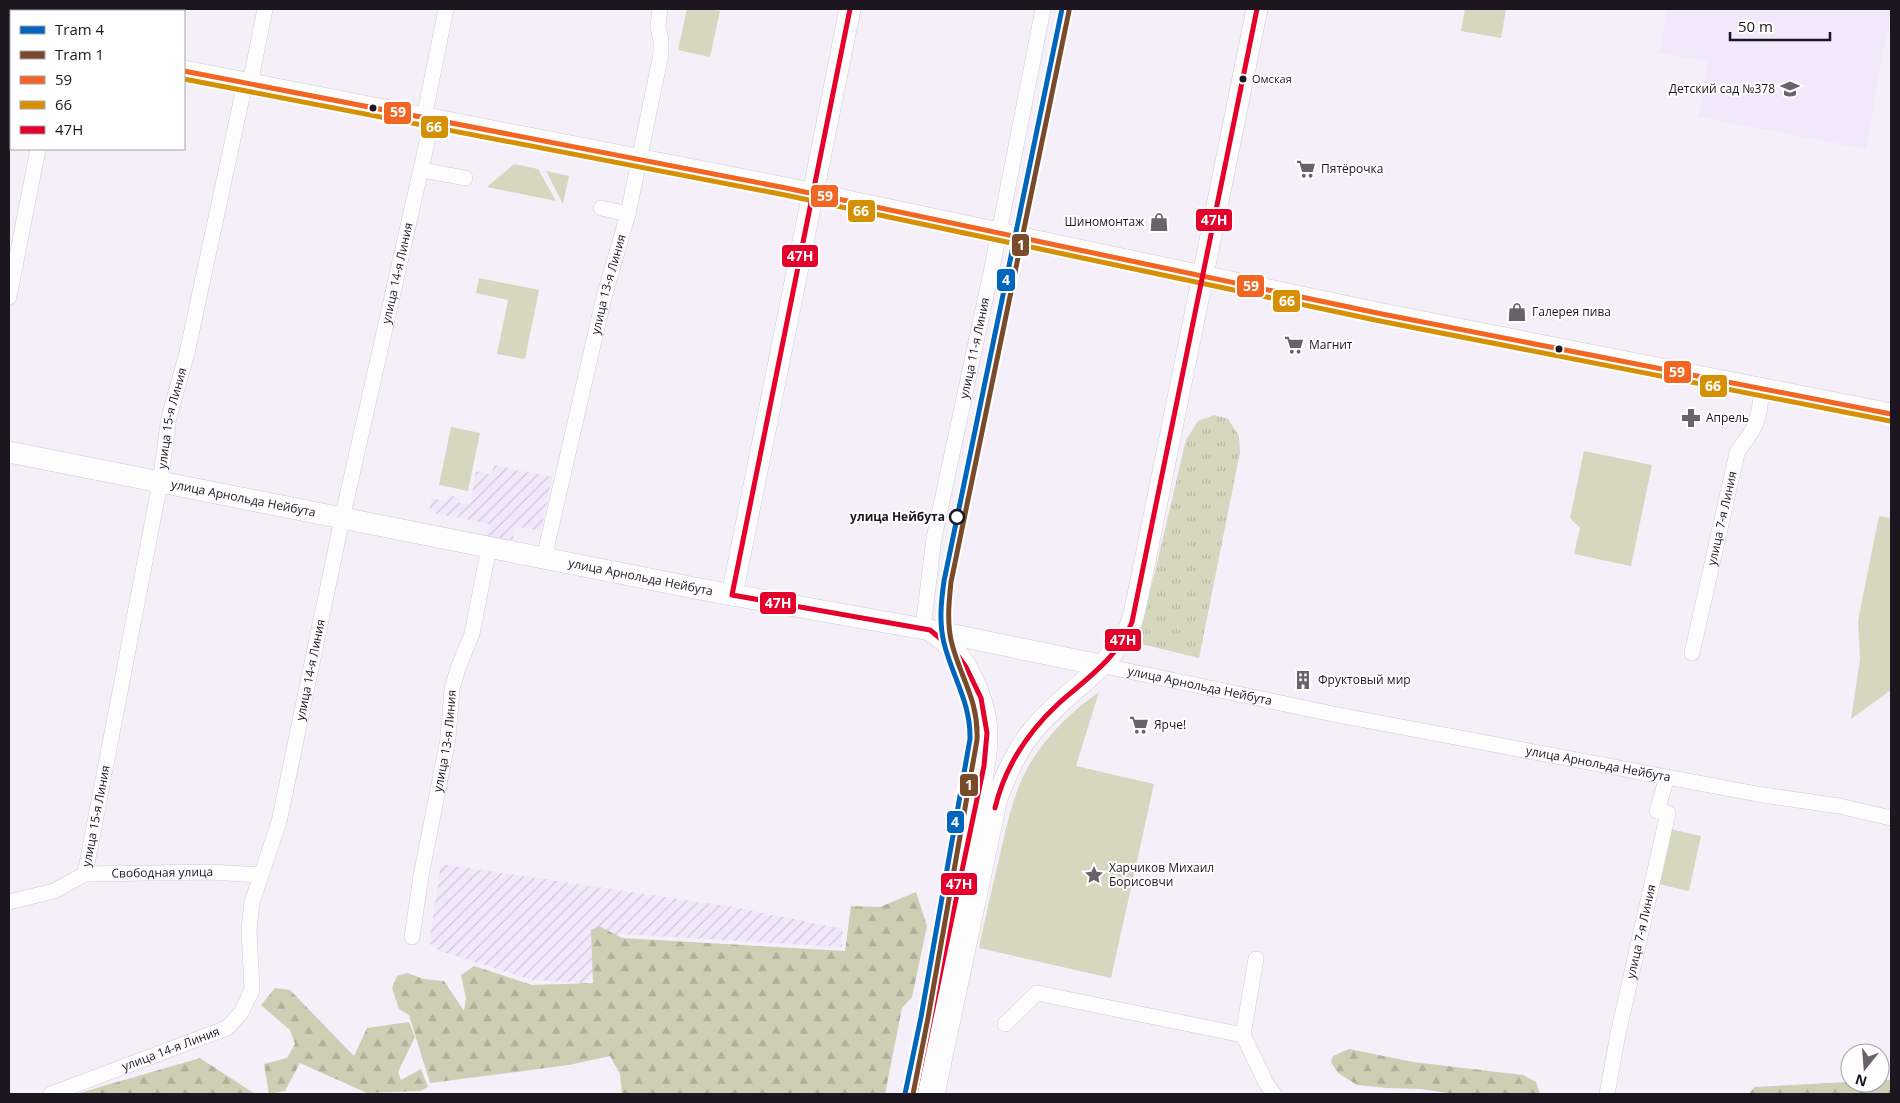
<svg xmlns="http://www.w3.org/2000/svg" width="1900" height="1103" viewBox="0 0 1900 1103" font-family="'Open Sans',sans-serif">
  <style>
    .built { fill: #f3e7fb }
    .industrial { fill: url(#industrial-furrows) }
    .grass { fill: url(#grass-tufts) }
    .forest { fill: url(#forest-firs) }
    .park { fill: #d6d7bf }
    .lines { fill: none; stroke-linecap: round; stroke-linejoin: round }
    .street-casing { stroke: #d0cad4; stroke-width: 16 }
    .secondary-casing { stroke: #d0cad4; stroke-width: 22 }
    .street { stroke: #fefdfe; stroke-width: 15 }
    .secondary { stroke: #fefdfe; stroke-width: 21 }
    .bus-1-casing { stroke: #fff; stroke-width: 9 }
    .bus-2-casing { stroke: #fff; stroke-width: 9 }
    .bus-3-casing { stroke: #fff; stroke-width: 9 }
    .bus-1 { stroke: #f26522; stroke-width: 5 }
    .bus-2 { stroke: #d69005; stroke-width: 5 }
    .bus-3 { stroke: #e4002b; stroke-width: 5 }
    .tram-1-casing { stroke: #fff; stroke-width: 9 }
    .tram-2-casing { stroke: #fff; stroke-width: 9 }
    .tram-1 { stroke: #0065bd; stroke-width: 5 }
    .tram-2 { stroke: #7a4b2a; stroke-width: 5 }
    .bus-dot { fill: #1d1621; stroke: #fff; stroke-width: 2 }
    .stop-dot { fill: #fff; stroke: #1d1621; stroke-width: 2.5 }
    .labels { text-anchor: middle; stroke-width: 4; stroke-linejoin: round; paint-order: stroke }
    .bus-label { font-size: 11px; fill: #1d1621; stroke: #fff; text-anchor: start }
    .poi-label { font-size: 12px; fill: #1d1621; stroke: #fff; text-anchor: start }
    .street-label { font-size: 12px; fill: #1d1621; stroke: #fff }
    .stop-label { font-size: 12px; font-weight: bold; fill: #1d1621; stroke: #fff; text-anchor: end }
    .line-badge { stroke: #fff; stroke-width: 2 }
    .badge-label { font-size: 14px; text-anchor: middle; font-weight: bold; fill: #fff }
  </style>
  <defs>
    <pattern id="industrial-furrows" width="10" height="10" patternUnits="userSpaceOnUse" patternTransform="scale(1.25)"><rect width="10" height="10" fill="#f3e7fb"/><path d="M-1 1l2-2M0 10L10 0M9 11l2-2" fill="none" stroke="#d0c5d7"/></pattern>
    <pattern id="grass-tufts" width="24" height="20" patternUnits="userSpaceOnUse" patternTransform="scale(1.25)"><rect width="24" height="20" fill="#d6d7bf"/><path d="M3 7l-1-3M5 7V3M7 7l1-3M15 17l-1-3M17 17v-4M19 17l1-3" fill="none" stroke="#b7b8a4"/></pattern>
    <pattern id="forest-firs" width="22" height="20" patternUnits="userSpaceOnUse" patternTransform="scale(1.25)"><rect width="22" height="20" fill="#cdceb4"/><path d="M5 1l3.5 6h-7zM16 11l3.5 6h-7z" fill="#b0b09a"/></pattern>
  </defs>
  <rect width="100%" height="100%" fill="#f5eff9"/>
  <path class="built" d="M1667,9H1891L1866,149L1698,117L1708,62L1659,53Z"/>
  <path class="industrial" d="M494,465L552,477L541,531L515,526L513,540L487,535L489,524L429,512L432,498L446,501L447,495L460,498L459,503L470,505L476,471L492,475Z
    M441,864L733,907L843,929L842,947L620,934L586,983L532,980L440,951L429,943Z"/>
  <path class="grass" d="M1214,415L1228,419L1239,436L1240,452L1199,658L1137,643L1153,580L1186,440L1198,421Z"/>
  <path class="forest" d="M916,892L927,926L912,997L902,1008L885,1094H622L620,1074L610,1056L569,1065L430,1083L409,1015L399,1009L392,988L397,976L407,973L424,979L444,981L464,1011L466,999L461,975L474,966L532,985L593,983L591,930L599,926L622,938L845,951L851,906L880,907Z
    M275,988L290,990L354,1056L367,1028L409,1022L415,1037L398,1072L401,1080L421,1069L428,1087L420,1091L367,1093L300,1063L285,1091L269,1094L264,1064L287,1058L295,1044L290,1030L261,1005Z
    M1349,1049L1413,1062L1523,1075L1536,1082L1540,1094H1453L1422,1089L1387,1088L1357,1085L1338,1073L1331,1062L1333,1056Z
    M200,1058L255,1094H76Z
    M1880,1080H1891V1094H1750V1092L1755,1087L1850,1082L1880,1083Z"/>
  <path class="park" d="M687,9H711L720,11L710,57L678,50Z
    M1465,9H1506L1501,38L1461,31Z
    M514,164L538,169L556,201L487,187Z
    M546,171L569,176L563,204Z
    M479,278L539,290L525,359L497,354L508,300L476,293Z
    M451,427L480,433L468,491L439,485Z
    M1584,451L1652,465L1631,566L1574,554L1580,528L1570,518Z
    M1879,516L1891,518V690L1851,719L1860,659L1858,621Z
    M1099,692L1076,766L1154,784L1111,978L979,948C985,918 992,889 999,859C1007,826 1013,791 1031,762C1048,734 1073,710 1099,692Z
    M1670,829L1701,836L1689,891L1658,884Z"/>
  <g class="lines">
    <g class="street-casing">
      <g id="street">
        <path d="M250,84L265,9"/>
        <path d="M424,118L446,9"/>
        <path d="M422,170L465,178"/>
        <path d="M601,208L628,214"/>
        <path d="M9,297L38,149"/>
        <path id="s1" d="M544,558L604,297L628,214L661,54V41L658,26L660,9"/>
        <path id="s2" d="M923,628L934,538L993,263L1043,9"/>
        <path id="s3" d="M1692,653L1737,453C1742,444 1748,438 1753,429C1760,418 1760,402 1762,390"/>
        <path id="s4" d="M1100,665L1333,714L1757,794L1839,806L1891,818"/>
        <path id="s5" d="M85,874L160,483L169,417L187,353L245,83"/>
        <path id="s6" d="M9,902L54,891L85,874L211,872L260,875"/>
        <path id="s7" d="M412,937L421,876L448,739L452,689L458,668L472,634L489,547"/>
        <path d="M1256,959L1243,1035L1267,1085L1274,1094"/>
        <path d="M1005,1024L1037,993L1243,1035"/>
        <path id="s8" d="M51,1094L227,1028L241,1013L252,990L249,929L252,902L279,822L342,519L432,120"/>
        <path id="s9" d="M1607,1094L1618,1034L1668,813L1657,811L1667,777"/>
      </g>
    </g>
    <g class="secondary-casing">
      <g id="secondary">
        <path d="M9,37H11"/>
        <path d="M184,71L786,188L1382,314L1891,414"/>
        <path id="s10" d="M9,452L705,590L930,630L1100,665"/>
        <path d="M732,595L850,9"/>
        <path d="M915,1094L979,796C983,776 987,755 987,735C987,708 972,669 953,649C947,643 939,637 932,632"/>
        <path d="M934,1094L997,798C1007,773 1017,749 1035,728C1064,694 1106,670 1128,631C1132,623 1134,614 1136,605L1257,9"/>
      </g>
    </g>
    <use href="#street" class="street"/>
    <use href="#secondary" class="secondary"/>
    <g class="bus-1-casing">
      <path id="bus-1" d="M184,71L786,188L1382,314L1891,414"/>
    </g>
    <g class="bus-2-casing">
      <path id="bus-2" d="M184,79L785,195L1380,321L1890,421"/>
    </g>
    <g class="bus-3-casing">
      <path id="bus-3" d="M850,9L732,595L930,630L953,649L966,667L981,698L987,733L984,766L915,1094
        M995,808C1005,766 1027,733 1058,704C1085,680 1119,657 1132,622L1257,9"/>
    </g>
    <use href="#bus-1" class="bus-1"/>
    <use href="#bus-2" class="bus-2"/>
    <use href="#bus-3" class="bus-3"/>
    <g class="tram-1-casing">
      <path id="tram-1" d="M905,1094L921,1017L970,739C971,703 952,676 944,643C939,623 941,602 944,581L1062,9"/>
    </g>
    <g class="tram-2-casing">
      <path id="tram-2" d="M913,1094L928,1018L977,740C979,699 959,676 951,640C947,621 949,601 951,582L1069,11"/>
    </g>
    <use href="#tram-1" class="tram-1"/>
    <use href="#tram-2" class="tram-2"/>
  </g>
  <defs>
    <g id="school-bare" transform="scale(1.5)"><path d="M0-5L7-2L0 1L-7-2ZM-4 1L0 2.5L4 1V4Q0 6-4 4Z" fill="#69626d" stroke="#fff" stroke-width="2.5" paint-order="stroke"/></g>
    <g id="supermarket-bare" transform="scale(1.5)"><path d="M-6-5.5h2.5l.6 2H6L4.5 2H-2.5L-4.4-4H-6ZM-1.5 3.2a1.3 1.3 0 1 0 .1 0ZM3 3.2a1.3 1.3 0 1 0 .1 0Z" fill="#69626d" stroke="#fff" stroke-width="2.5" paint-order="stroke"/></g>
    <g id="shop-bare" transform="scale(1.5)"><path d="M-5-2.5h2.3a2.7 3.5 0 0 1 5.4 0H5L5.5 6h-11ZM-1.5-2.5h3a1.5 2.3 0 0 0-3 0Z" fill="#69626d" stroke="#fff" stroke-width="2.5" paint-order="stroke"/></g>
    <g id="pharmacy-bare" transform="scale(1.5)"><path d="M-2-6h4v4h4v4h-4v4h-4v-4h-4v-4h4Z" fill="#69626d" stroke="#fff" stroke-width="2.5" paint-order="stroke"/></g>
    <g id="building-bare" transform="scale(1.5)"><path d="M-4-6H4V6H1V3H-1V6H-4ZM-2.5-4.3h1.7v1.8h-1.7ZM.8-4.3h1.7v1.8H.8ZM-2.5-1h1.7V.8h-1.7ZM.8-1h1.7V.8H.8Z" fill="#69626d" stroke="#fff" stroke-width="2.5" paint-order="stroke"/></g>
    <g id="sight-bare" transform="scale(1.5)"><path d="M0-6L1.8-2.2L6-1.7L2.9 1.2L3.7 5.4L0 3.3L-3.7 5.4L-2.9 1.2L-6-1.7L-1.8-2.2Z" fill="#69626d" stroke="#fff" stroke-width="2.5" paint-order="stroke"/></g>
  </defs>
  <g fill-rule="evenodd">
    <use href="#school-bare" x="1790" y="89"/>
    <use href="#supermarket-bare" x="1306" y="169"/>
    <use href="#shop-bare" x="1159" y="222"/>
    <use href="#shop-bare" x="1517" y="312"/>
    <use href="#supermarket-bare" x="1294" y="345"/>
    <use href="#pharmacy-bare" x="1691" y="418"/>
    <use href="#building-bare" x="1303" y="680"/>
    <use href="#supermarket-bare" x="1139" y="725"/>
    <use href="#sight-bare" x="1094" y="875"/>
  </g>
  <g class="bus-dot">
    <circle cx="1243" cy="79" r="4.5"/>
    <circle cx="373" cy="108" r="4.5"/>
    <circle cx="1559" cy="349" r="4.5"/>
  </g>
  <circle class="stop-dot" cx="957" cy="517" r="7"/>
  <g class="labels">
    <g class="bus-label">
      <text x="1252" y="83">Омская</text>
    </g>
    <g class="poi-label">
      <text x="1775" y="93" text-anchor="end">Детский сад №378</text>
      <text x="1321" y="173">Пятёрочка</text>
      <text x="1144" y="226" text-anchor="end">Шиномонтаж</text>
      <text x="1532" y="316">Галерея пива</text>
      <text x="1309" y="349">Магнит</text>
      <text x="1706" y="422">Апрель</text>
      <text x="1318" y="684">Фруктовый мир</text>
      <text x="1154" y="729">Ярче!</text>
      <text x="1109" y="872">Харчиков Михаил<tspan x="1109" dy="14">Борисовчи</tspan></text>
    </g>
    <g class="street-label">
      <text dy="4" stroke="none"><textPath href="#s8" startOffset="968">улица 14-я Линия</textPath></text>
      <text dy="4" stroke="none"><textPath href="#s1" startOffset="281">улица 13-я Линия</textPath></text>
      <text dy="4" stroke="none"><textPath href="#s2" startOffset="285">улица 11-я Линия</textPath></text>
      <text dy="4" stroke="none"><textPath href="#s5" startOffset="464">улица 15-я Линия</textPath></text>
      <text dy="4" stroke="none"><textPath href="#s10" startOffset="239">улица Арнольда Нейбута</textPath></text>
      <text dy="4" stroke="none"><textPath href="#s3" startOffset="138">улица 7-я Линия</textPath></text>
      <text dy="4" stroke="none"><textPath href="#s10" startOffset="644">улица Арнольда Нейбута</textPath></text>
      <text dy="4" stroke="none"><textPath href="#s8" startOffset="562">улица 14-я Линия</textPath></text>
      <text dy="4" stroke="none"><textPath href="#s4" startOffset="102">улица Арнольда Нейбута</textPath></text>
      <text dy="4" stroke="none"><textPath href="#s7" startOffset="199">улица 13-я Линия</textPath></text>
      <text dy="4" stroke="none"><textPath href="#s4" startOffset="508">улица Арнольда Нейбута</textPath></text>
      <text dy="4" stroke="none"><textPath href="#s5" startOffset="59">улица 15-я Линия</textPath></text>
      <text dy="4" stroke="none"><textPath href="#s6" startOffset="159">Свободная улица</textPath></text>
      <text dy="4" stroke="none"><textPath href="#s9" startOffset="166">улица 7-я Линия</textPath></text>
      <text dy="4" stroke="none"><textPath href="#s8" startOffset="128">улица 14-я Линия</textPath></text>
    </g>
    <g class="stop-label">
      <text x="945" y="521">улица Нейбута</text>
    </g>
  </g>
  <g class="line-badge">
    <rect x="383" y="101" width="29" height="24" rx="5" fill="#f26522"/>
    <rect x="420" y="115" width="29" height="24" rx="5" fill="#d69005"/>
    <rect x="810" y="184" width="29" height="24" rx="5" fill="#f26522"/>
    <rect x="847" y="199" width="29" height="24" rx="5" fill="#d69005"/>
    <rect x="1195" y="208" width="38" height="24" rx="5" fill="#e4002b"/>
    <rect x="1011" y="233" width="19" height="24" rx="5" fill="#7a4b2a"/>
    <rect x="781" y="244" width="38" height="24" rx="5" fill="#e4002b"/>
    <rect x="996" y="268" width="20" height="24" rx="5" fill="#0065bd"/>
    <rect x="1236" y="274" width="29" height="24" rx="5" fill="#f26522"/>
    <rect x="1272" y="289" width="29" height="24" rx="5" fill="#d69005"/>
    <rect x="1663" y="360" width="29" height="24" rx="5" fill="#f26522"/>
    <rect x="1699" y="374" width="29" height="24" rx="5" fill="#d69005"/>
    <rect x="759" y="591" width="38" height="24" rx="5" fill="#e4002b"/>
    <rect x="1104" y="628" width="38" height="24" rx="5" fill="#e4002b"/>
    <rect x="959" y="773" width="20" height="24" rx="5" fill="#7a4b2a"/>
    <rect x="946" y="810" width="19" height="24" rx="5" fill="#0065bd"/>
    <rect x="940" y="872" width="38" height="24" rx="5" fill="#e4002b"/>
  </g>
  <g class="badge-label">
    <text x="398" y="117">59</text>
    <text x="434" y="132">66</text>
    <text x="825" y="201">59</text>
    <text x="861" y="216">66</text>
    <text x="1214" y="225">47Н</text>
    <text x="1021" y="250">1</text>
    <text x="800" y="261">47Н</text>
    <text x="1006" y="285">4</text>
    <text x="1251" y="291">59</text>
    <text x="1287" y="306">66</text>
    <text x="1677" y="377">59</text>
    <text x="1713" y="391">66</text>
    <text x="778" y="608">47Н</text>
    <text x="1123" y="645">47Н</text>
    <text x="969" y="790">1</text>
    <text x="955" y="827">4</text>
    <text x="959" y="889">47Н</text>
  </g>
  <rect width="1900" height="1103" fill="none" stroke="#1d1621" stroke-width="20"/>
  <rect x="10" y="10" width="175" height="140" fill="#ffffff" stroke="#a5a2a6"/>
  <rect x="20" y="26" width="25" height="8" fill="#0065bd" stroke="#a5a2a6"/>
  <text x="55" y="35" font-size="15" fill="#1d1621">Tram 4</text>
  <rect x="20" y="51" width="25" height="8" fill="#7a4b2a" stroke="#a5a2a6"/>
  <text x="55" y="60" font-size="15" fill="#1d1621">Tram 1</text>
  <rect x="20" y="76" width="25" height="8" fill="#f26522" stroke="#a5a2a6"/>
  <text x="55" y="85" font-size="15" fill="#1d1621">59</text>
  <rect x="20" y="101" width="25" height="8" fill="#d69005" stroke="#a5a2a6"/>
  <text x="55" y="110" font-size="15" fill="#1d1621">66</text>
  <rect x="20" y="126" width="25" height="8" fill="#e4002b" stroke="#a5a2a6"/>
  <text x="55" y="135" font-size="15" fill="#1d1621">47Н</text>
  <g transform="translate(1865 1068) rotate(197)"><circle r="24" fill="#ffffff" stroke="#a5a2a6"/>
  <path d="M0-4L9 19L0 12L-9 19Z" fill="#69626d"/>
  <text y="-8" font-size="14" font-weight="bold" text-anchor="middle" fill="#1d1621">N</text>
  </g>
  <path d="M1730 32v8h100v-8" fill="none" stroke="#1d1621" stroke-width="2.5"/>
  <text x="1738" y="32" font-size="15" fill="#1d1621" stroke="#ffffff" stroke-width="4" paint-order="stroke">50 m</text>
</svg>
